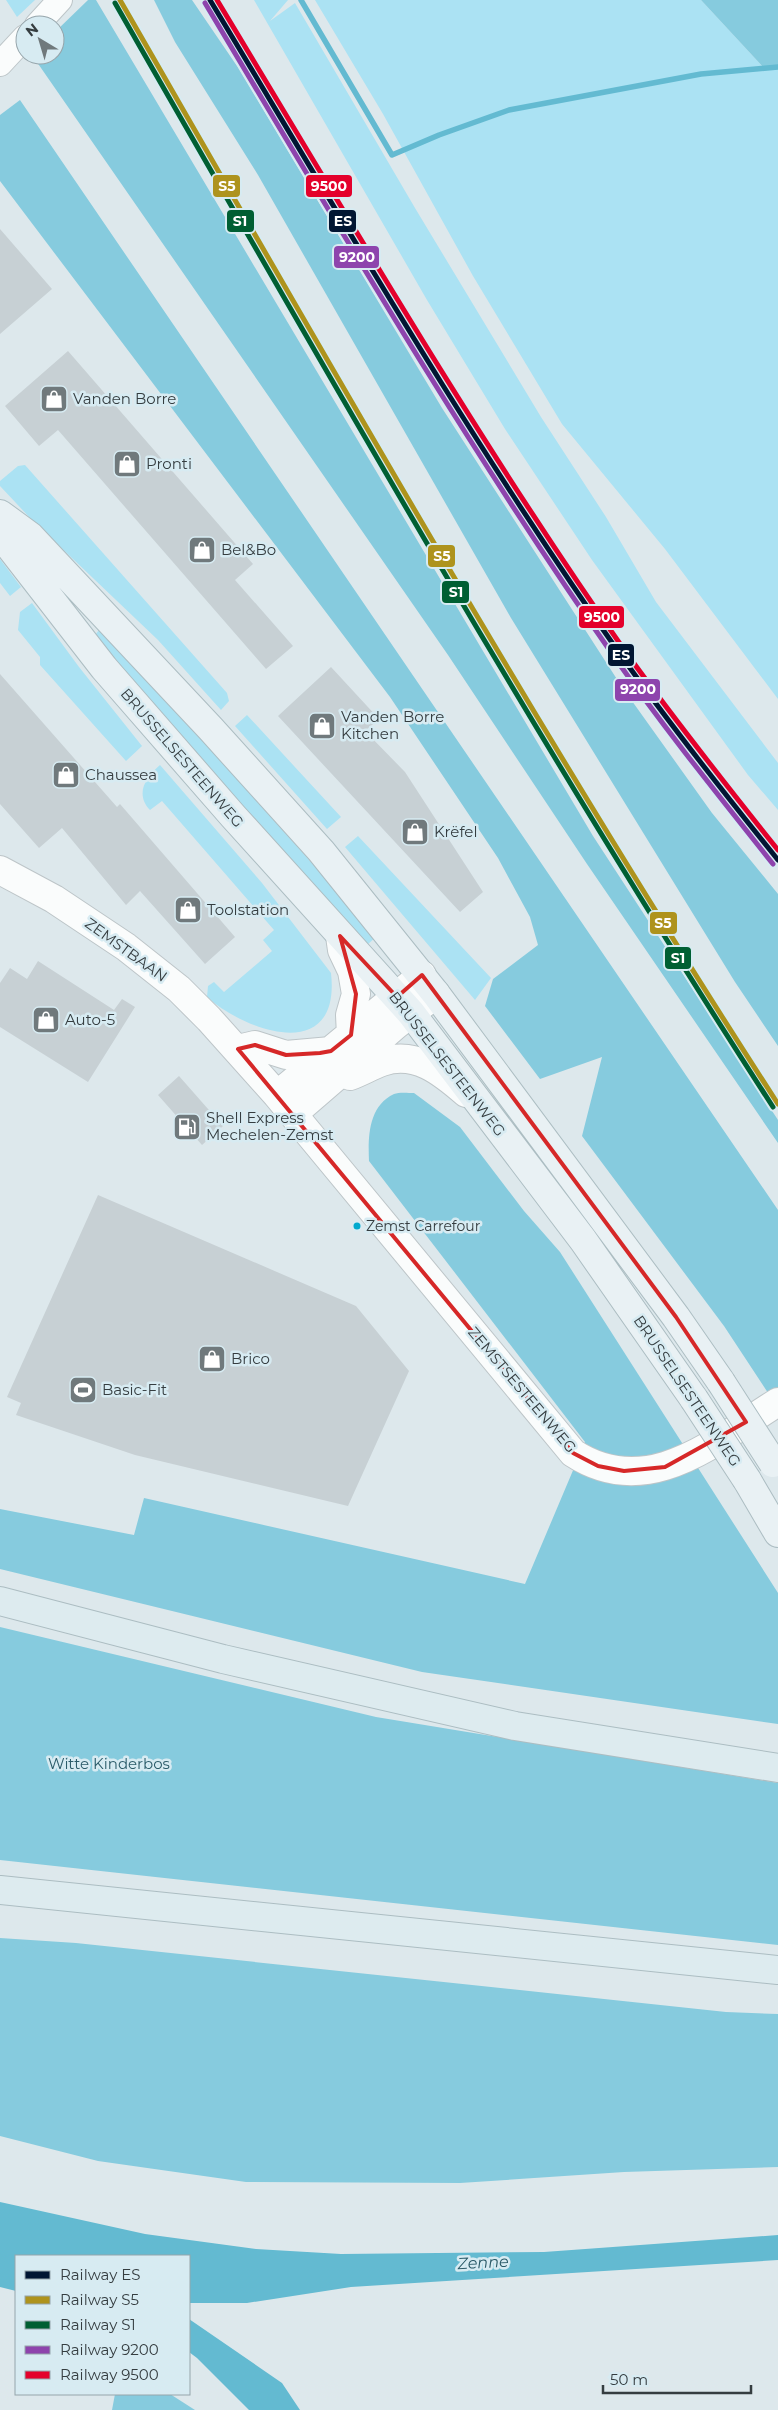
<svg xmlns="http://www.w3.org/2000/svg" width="778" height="2410" viewBox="0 0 778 2410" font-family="Montserrat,sans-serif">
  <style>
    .green { fill: #abe2f3 }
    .forest { fill: #86cbde }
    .water { fill: #63bad1 }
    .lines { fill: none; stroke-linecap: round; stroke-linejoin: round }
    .stream { stroke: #63bad1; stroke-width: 5.5 }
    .building { fill: #c7d0d4 }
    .minor-casing { stroke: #bdc5c8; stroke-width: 26 }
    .tertiary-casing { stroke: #bdc5c8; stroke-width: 30 }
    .primary-casing { stroke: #acbdc2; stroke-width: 30 }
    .motorway-casing { stroke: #acbdc2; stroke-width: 30 }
    .minor { stroke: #fafcfc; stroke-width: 24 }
    .tertiary { stroke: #fafcfc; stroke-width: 28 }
    .primary { stroke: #e9f1f4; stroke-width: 28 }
    .motorway { stroke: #ddebef; stroke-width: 28 }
    .primary-bridge-casing { stroke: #acbdc2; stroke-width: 30; stroke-linecap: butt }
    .primary-bridge { stroke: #e9f1f4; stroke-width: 28 }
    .rail-1-casing { stroke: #d7ebf2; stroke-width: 9 }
    .rail-2-casing { stroke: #d7ebf2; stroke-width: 9 }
    .rail-3-casing { stroke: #d7ebf2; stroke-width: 9 }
    .rail-4-casing { stroke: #d7ebf2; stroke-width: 9 }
    .rail-5-casing { stroke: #d7ebf2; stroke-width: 9 }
    .rail-1 { stroke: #011633; stroke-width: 5 }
    .rail-2 { stroke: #ae931d; stroke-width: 5 }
    .rail-3 { stroke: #005f33; stroke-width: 5 }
    .rail-4 { stroke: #8e44ad; stroke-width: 5 }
    .rail-5 { stroke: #e4002b; stroke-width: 5 }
    .marked { fill: none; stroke: #d62828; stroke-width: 4; stroke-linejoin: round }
    .bus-dot { fill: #00a9ce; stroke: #d7ebf2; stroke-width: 2 }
    .labels { text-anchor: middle; stroke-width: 5; stroke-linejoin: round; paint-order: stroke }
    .bus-label { font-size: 14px; fill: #353d40; stroke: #d7ebf2; text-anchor: start }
    .poi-label { font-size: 15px; fill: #353d40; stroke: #d7ebf2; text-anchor: start }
    .street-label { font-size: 15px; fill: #353d40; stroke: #d7ebf2 }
    .park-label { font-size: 15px; fill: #2c5c6a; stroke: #d7ebf2 }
    .water-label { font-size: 16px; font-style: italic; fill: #285866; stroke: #d7ebf2 }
    .line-badge { stroke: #d7ebf2; stroke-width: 2 }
    .badge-label { font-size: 14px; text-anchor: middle; font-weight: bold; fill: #fff }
  </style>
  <rect width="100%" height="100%" fill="#dde8ec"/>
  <path class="green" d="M6,0H35L17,17Z
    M254,0H288L270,21L295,3L415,208L541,417L606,517L656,602L778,763V810L748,775L592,560L505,429L427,300Z
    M315,0H701L764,68L778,69V699L665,549L562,424L473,276L383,114Z
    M25,465L227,693L229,701L221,710L158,640L32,520L0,486V481L18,466Z
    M0,559L21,587L10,596L0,583Z
    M32,603L79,667L142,746L126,761L40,665V657L18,630L20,612Z
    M99,630H104L377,936L367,945L137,690L95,635Z
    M247,715L341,817L327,829L235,726Z
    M160,765L262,883L331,973C341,1063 249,1034 207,997L208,986L214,982L224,992L272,951L263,940L274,930L162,801L150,810C135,794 145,778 160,765Z
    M358,836L491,978L475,1000L345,847Z"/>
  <path class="forest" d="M88,0H96L593,836L778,1120V1143L587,864L448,655L32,55H55V32Z
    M154,0H192L237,66L442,408L622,687L712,813L778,894V1046L735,982L511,618L258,175L175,42Z
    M701,0H778V69L764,68Z
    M20,100L778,1210V1408L724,1326L582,1136L602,1057L540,1079L485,1006L493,979L538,945L530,917L498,858L390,697L0,181V115Z
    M414,1093L460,1127L524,1211L560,1252L778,1593V1724L422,1672L0,1569V1509L134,1535L144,1498L525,1584L585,1442L369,1161C368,1138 368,1106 394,1094C399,1092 408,1093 414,1093Z
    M0,1627L376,1717L778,1783V1945L0,1860Z
    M0,1938L76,1943L726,2012L778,2014V2167L624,2172L460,2183L246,2182L98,2161L0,2136Z
    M115,2394H170L195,2410H112Z"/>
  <path class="water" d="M0,2202L145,2234L256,2249L341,2254L544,2252L778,2235V2260L351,2287L247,2303H189V2256H16V2291L0,2287Z
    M189,2319L282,2383L300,2410H249L197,2358L189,2352Z"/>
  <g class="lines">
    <path class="stream" d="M301,0L392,155L439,135L509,110L701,74L778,67"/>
  </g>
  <path class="building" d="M0,229L52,289L0,334Z
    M68,351L253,564L235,580L293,646L266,669L58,430L39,446L5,406Z
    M331,667L379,719L365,731L405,772L483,892L460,912L278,716Z
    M0,674L117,807L120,804L235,937L205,964L140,891L126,905L62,828L39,848L0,804Z
    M38,961L114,1010L122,999L135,1007L88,1082L0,1027V983L10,968L27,979Z
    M179,1076L223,1126L202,1145L158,1095Z
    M98,1195L356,1306L409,1371L348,1506L135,1455L16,1415L21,1403L7,1397Z"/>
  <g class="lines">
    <g class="minor-casing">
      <path id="minor" d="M37,25L60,0
        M0,64L25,37"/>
    </g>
    <g class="tertiary-casing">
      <path id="tertiary" d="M0,870L54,899L126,947L179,989L209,1019L277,1095L573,1453C648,1502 715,1441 778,1402
        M340,936L342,950L352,971L356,994L350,1015L351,1035
        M238,1049L255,1045L286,1055L331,1051
        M350,1076C361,1072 371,1066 382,1062C415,1050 442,1072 466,1093
        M277,1095L422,975
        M293,1114L396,1025L436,994"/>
    </g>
    <g class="primary-casing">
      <path id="primary" d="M0,514L30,536L211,729L321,851L436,994L676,1317L721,1382
        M0,534L104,668L233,816L411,1013L583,1240L694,1399
        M747,1480L778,1533"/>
    </g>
    <g class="motorway-casing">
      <path id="motorway" d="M0,1601L223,1659L515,1726L778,1768
        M0,1890L778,1970"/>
    </g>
    <use href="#minor" class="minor"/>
    <use href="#tertiary" class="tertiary"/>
    <use href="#primary" class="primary"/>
    <use href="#motorway" class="motorway"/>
    <g class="primary-bridge-casing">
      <path id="primary-bridge" d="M721,1382L773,1463
        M694,1399L747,1480"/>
    </g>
    <use href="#primary-bridge" class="primary-bridge"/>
    <g class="rail-1-casing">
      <path id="rail-1" d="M210,0C343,221 472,444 620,654C670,725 724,793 778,860"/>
    </g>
    <g class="rail-2-casing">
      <path id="rail-2" d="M120,0C334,372 545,744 778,1104"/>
    </g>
    <g class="rail-3-casing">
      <path id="rail-3" d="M115,3C328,375 540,747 773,1107"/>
    </g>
    <g class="rail-4-casing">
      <path id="rail-4" d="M205,3C337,224 467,447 615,658C665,729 719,796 773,864"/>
    </g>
    <g class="rail-5-casing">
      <path id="rail-5" d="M217,0C349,219 478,441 625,651C674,719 726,785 778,850"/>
    </g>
    <use href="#rail-1" class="rail-1"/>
    <use href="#rail-2" class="rail-2"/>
    <use href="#rail-3" class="rail-3"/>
    <use href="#rail-4" class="rail-4"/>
    <use href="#rail-5" class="rail-5"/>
  </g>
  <path class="marked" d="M340,936L397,997L422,975L676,1317L746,1422L665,1467L624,1471L598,1466L573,1453L238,1049L255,1045L286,1055L320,1053L331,1051L351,1035L356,994Z"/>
  <defs>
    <g id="shop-square" transform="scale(1.4375)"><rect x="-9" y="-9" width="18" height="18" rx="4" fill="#70797c" stroke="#d7ebf2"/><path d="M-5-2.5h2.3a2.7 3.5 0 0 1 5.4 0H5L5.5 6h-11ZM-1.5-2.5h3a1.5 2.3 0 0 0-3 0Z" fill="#fff"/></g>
    <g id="fuel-square" transform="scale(1.4375)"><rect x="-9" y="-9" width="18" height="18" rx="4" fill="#70797c" stroke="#d7ebf2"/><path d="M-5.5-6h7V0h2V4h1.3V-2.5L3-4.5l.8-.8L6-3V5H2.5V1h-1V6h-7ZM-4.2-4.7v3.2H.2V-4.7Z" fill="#fff"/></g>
    <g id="stadium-square" transform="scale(1.4375)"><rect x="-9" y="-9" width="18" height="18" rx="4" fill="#70797c" stroke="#d7ebf2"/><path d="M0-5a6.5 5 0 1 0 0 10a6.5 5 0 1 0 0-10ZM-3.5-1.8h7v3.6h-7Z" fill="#fff"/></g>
  </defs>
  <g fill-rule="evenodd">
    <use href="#shop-square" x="54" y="399"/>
    <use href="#shop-square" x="127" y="464"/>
    <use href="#shop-square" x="202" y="550"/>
    <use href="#shop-square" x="322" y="726"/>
    <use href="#shop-square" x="66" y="775"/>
    <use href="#shop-square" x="415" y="832"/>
    <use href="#shop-square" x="188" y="910"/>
    <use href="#shop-square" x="46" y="1020"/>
    <use href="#fuel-square" x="187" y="1127"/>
    <use href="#shop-square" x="212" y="1359"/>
    <use href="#stadium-square" x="83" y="1390"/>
  </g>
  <circle class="bus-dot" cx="357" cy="1226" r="4.5"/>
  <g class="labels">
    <g class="bus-label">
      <text x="366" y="1231">Zemst Carrefour</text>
    </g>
    <g class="poi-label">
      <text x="73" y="404">Vanden Borre</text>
      <text x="146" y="469">Pronti</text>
      <text x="221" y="555">Bel&amp;Bo</text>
      <text x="341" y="722">Vanden Borre<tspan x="341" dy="17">Kitchen</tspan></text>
      <text x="85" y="780">Chaussea</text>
      <text x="434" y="837">Krëfel</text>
      <text x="207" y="915">Toolstation</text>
      <text x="65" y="1025">Auto-5</text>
      <text x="206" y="1123">Shell Express<tspan x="206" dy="17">Mechelen-Zemst</tspan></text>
      <text x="231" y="1364">Brico</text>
      <text x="102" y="1395">Basic-Fit</text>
    </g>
    <g class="street-label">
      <text transform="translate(182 758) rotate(49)" y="5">BRUSSELSESTEENWEG</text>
      <text transform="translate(126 950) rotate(36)" y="5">ZEMSTBAAN</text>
      <text transform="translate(447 1064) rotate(52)" y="5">BRUSSELSESTEENWEG</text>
      <text transform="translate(522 1390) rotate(50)" y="5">ZEMSTSESTEENWEG</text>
      <text transform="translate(687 1391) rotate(56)" y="5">BRUSSELSESTEENWEG</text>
    </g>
    <g class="park-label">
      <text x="109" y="1769">Witte Kinderbos</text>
    </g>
    <g class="water-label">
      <text transform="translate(483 2262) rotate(-3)" y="6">Zenne</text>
    </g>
  </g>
  <g class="line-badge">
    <rect x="212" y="174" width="29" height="24" rx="5" fill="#ae931d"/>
    <rect x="305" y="174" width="48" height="24" rx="5" fill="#e4002b"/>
    <rect x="328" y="209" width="29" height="24" rx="5" fill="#011633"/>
    <rect x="226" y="209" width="29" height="24" rx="5" fill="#005f33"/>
    <rect x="333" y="245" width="47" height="24" rx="5" fill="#8e44ad"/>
    <rect x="427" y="544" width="29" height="24" rx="5" fill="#ae931d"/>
    <rect x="441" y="580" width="29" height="24" rx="5" fill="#005f33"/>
    <rect x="578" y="605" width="47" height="24" rx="5" fill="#e4002b"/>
    <rect x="607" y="643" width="28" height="24" rx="5" fill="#011633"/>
    <rect x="614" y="678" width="47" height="24" rx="5" fill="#8e44ad"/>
    <rect x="649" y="911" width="29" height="24" rx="5" fill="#ae931d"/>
    <rect x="664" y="946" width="28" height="24" rx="5" fill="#005f33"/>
  </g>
  <g class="badge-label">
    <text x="227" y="191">S5</text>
    <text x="329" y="191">9500</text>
    <text x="343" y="226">ES</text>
    <text x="240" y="226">S1</text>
    <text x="357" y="262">9200</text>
    <text x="442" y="561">S5</text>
    <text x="456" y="597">S1</text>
    <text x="602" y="622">9500</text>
    <text x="621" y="660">ES</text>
    <text x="638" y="694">9200</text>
    <text x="663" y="928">S5</text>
    <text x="678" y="963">S1</text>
  </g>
  <rect x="15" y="2255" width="175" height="140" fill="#d7ebf2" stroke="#96a5ab"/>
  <rect x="25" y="2271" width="25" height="8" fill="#011633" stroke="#96a5ab"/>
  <text x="60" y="2280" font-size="15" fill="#353d40">Railway ES</text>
  <rect x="25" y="2296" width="25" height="8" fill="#ae931d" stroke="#96a5ab"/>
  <text x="60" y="2305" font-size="15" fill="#353d40">Railway S5</text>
  <rect x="25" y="2321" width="25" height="8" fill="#005f33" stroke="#96a5ab"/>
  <text x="60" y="2330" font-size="15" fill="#353d40">Railway S1</text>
  <rect x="25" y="2346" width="25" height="8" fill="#8e44ad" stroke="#96a5ab"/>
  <text x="60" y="2355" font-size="15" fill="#353d40">Railway 9200</text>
  <rect x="25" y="2371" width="25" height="8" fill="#e4002b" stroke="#96a5ab"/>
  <text x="60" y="2380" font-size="15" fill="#353d40">Railway 9500</text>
  <g transform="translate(40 40) rotate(322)"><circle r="24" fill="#d7ebf2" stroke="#96a5ab"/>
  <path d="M0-4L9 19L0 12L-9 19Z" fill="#70797c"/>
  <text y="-8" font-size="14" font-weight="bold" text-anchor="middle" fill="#353d40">N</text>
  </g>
  <path d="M603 2385v8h148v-8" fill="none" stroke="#353d40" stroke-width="2.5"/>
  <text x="610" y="2385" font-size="15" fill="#353d40" stroke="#d7ebf2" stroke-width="4" paint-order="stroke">50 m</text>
</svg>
